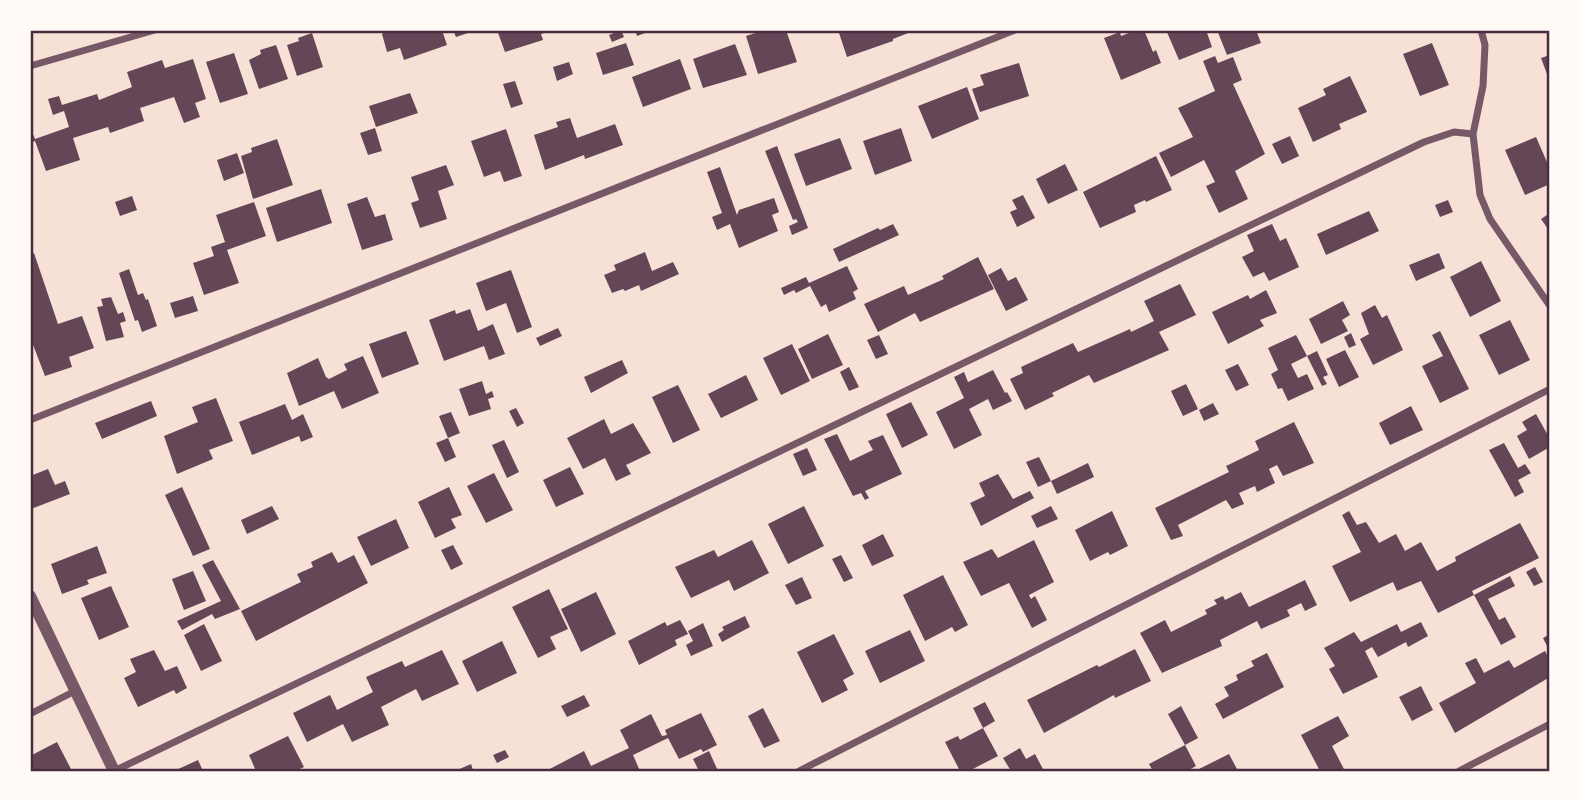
<svg xmlns="http://www.w3.org/2000/svg" width="1580" height="801" viewBox="0 0 1580 801" font-family="Cabin,sans-serif">
  <style>
    .building { fill: #644757 }
    .lines { fill: none; stroke-linecap: round; stroke-linejoin: round }
    .minor { stroke: #755966; stroke-width: 7 }
    .tertiary { stroke: #755966; stroke-width: 12 }
    .neatline { fill: none; stroke: #4a2c40; stroke-width: 2.5 }
  </style>
  <rect width="100%" height="100%" fill="#f7e1d7"/>
  <path class="building" d="M387,30H442L447,45L404,60L400,48L387,52L382,34Z
    M453,30H477L456,37Z
    M497,30H553L541,34L543,40L505,52Z
    M621,30L624,37L612,42L609,35Z
    M635,30H653L637,36Z
    M765,30H786L797,62L758,74L746,36Z
    M838,30H916L893,39V41L847,57Z
    M1137,30H1144L1153,52L1156,50L1161,63L1121,80L1104,38L1120,32L1121,36Z
    M1166,30H1206L1212,47L1179,60Z
    M1217,30H1256L1261,43L1227,55Z
    M312,33L323,67L297,76L287,45L299,41L298,38Z
    M626,43L634,65L603,75L596,53Z
    M1432,43L1449,85L1420,96L1403,54Z
    M735,44L747,75L703,88L693,59Z
    M276,45L288,79L259,89L249,60L261,54L260,50Z
    M234,53L248,94L220,103L206,62Z
    M1550,55V82L1541,58Z
    M1215,56L1218,63L1233,57L1242,80L1233,84L1265,154L1235,171L1248,199L1219,213L1206,186L1215,182L1204,160L1171,177L1159,153L1193,137L1178,108L1215,91L1203,61Z
    M193,59L206,99L195,103L200,117L184,123L174,97L140,108L144,121L110,133L108,127L73,138L80,160L46,171L35,141L30,143V127L35,139L69,127L64,111L53,115L48,99L59,96L62,105L97,94L99,100L132,87L127,72L162,60L165,68Z
    M680,59L691,89L643,107L632,77Z
    M569,62L573,74L557,81L553,67Z
    M1019,63L1029,96L980,112L972,89L984,85L980,75Z
    M1350,76L1367,112L1339,124L1341,129L1313,142L1298,108L1326,95L1323,89Z
    M515,81L523,104L511,108L503,84Z
    M967,87L979,119L932,139L918,106Z
    M410,93L418,113L376,127L369,106Z
    M570,118L577,138L615,124L623,145L585,159L584,155L545,170L534,135L558,127L556,122Z
    M375,128L382,151L368,155L360,133Z
    M901,128L912,161L875,175L863,141Z
    M506,129L522,176L504,182L500,171L484,177L471,141Z
    M1290,136L1299,156L1282,164L1272,144Z
    M1536,137L1550,169V184L1525,195L1505,150Z
    M840,138L852,169L806,186L794,154Z
    M277,139L293,185L253,199L241,156L252,152L251,148Z
    M777,146L808,228L792,235L789,226L798,222L796,219L793,220L765,151Z
    M237,153L244,173L224,181L217,160Z
    M1156,156L1172,190L1146,202L1145,200L1134,205L1136,212L1100,228L1083,192Z
    M1065,164L1078,190L1048,204L1036,179Z
    M446,165L454,185L438,191L447,219L420,228L411,203L419,200L411,177Z
    M720,167L737,215L739,210L774,198L779,212L772,215L778,231L739,248L730,224L717,230L712,217L722,213L707,172Z
    M321,189L332,223L277,242L266,208Z
    M1023,195L1035,218L1017,227L1010,212L1017,209L1012,200Z
    M132,196L137,210L120,216L115,202Z
    M367,197L375,217L385,214L393,240L362,250L347,204Z
    M1448,200L1453,212L1440,217L1435,205Z
    M254,202L266,236L227,250L239,283L204,295L193,263L214,256L211,247L225,242L216,215Z
    M1369,211L1379,231L1326,255L1317,234Z
    M1550,213V232L1541,219Z
    M893,224L899,235L839,262L833,249L878,228L880,230Z
    M1272,224L1280,241L1286,238L1299,267L1269,281L1264,272L1253,277L1242,257L1254,251L1247,235Z
    M645,252L652,271L673,262L679,274L641,291L639,285L625,291L623,289L612,293L604,275L616,270L614,265Z
    M34,253L58,324L82,316L94,348L69,357L72,367L45,376L30,337V255Z
    M1439,253L1445,268L1416,281L1409,265Z
    M978,257L994,289L920,322L915,313L878,332L864,304L904,286L908,295L944,279L942,276Z
    M1481,261L1501,301L1470,317L1450,277Z
    M847,266L858,289L853,292L856,299L829,312L826,304L821,307L810,286L796,293L794,290L784,295L781,288L806,277L809,283Z
    M1001,268L1008,281L1016,277L1028,300L1006,311L988,275Z
    M129,269L138,295L143,293L146,300L148,299L157,326L142,332L138,320L135,321L119,273Z
    M511,270L532,327L517,333L506,303L486,311L476,283Z
    M1180,284L1196,315L1159,332L1169,350L1094,383L1089,375L1052,393L1054,396L1025,410L1010,379L1023,373L1021,367L1073,343L1078,352L1130,329L1131,332L1154,321L1144,301Z
    M1266,290L1277,313L1260,320L1264,326L1228,344L1212,312L1248,295L1250,299Z
    M193,296L198,311L175,318L170,303Z
    M111,297L118,314L123,312L126,321L120,323L124,337L106,341L97,307L103,306L101,299Z
    M1343,301L1350,315L1342,320L1348,331L1321,344L1309,319Z
    M1375,305L1382,318L1387,315L1403,350L1373,365L1360,339L1369,334L1361,313Z
    M470,309L478,331L493,324L505,354L489,360L484,346L444,361L429,320L455,310L456,314Z
    M1510,320L1530,360L1499,375L1479,335Z
    M558,328L562,336L540,346L536,338Z
    M406,331L419,364L382,378L369,344Z
    M1440,331L1469,389L1440,403L1422,366L1443,356L1432,335Z
    M1351,333L1356,345L1349,348L1344,337Z
    M828,334L843,365L812,379L798,349Z
    M879,335L888,354L876,359L867,340Z
    M1296,335L1307,356L1291,364L1298,378L1307,374L1314,389L1288,401L1282,388L1278,389L1271,374L1278,370L1268,348Z
    M792,344L810,381L781,395L763,358Z
    M1345,350L1359,377L1339,387L1326,359Z
    M1317,351L1328,375L1323,377L1327,384L1322,386L1307,356Z
    M363,356L379,393L342,409L334,391L299,406L287,373L318,358L326,377L329,379L347,370L344,364Z
    M622,360L628,373L591,393L584,377Z
    M1238,364L1249,385L1236,391L1225,370Z
    M849,367L859,387L849,391L840,372Z
    M993,370L1005,393L1007,392L1012,401L993,410L988,399L969,409L982,435L954,449L936,412L964,398L954,377L964,372L968,382Z
    M746,375L758,400L721,418L708,394Z
    M482,381L486,394L492,391L494,397L488,399L491,409L469,416L459,389Z
    M1186,384L1198,409L1183,416L1171,391Z
    M678,385L700,430L673,443L652,397Z
    M216,398L233,441L209,450L213,459L177,474L164,436L198,422L192,407Z
    M151,401L157,416L102,439L95,423Z
    M911,402L928,435L902,448L886,414Z
    M1213,403L1219,414L1204,421L1199,410Z
    M285,404L292,420L303,414L313,437L301,442L299,436L252,455L239,422Z
    M1411,406L1423,430L1390,445L1379,423Z
    M516,408L524,423L517,427L509,411Z
    M451,412L460,433L448,438L456,457L445,462L436,443L448,438L439,416Z
    M1536,414L1550,439V447L1529,459L1517,436L1527,430L1522,422Z
    M604,419L611,434L633,423L651,453L626,465L631,474L616,481L605,458L583,469L567,438Z
    M1294,422L1314,463L1283,476L1277,465L1269,469L1275,483L1257,492L1255,486L1239,493L1244,504L1232,509L1226,500L1178,525L1183,536L1171,540L1155,508L1229,472L1226,466L1259,450L1255,441Z
    M837,434L850,461L873,450L868,441L883,435L902,474L865,491L869,498L865,500L861,493L853,496L824,439Z
    M504,440L519,472L507,478L492,445Z
    M1504,443L1518,468L1525,464L1531,473L1518,480L1524,492L1515,497L1489,450Z
    M807,448L817,470L803,476L793,454Z
    M1039,457L1051,481L1088,463L1094,477L1057,494L1051,481L1038,487L1026,462Z
    M570,467L584,494L556,507L543,480Z
    M48,469L55,485L65,481L70,494L31,509L30,476Z
    M494,473L513,510L486,523L467,486Z
    M998,474L1013,499L1030,491L1034,498L981,526L970,503L985,496L979,483Z
    M182,487L210,549L193,556L165,495Z
    M449,487L462,515L451,519L456,528L435,538L418,502Z
    M272,506L279,519L247,534L241,520Z
    M804,506L824,546L788,564L768,524Z
    M1051,506L1058,519L1037,528L1031,516Z
    M1112,511L1128,546L1110,555L1108,552L1090,561L1075,530Z
    M1349,511L1357,525L1366,522L1379,543L1396,534L1405,551L1421,542L1437,571L1456,561L1455,557L1520,523L1539,558L1472,591L1474,595L1510,576L1515,586L1488,599L1499,620L1505,617L1516,637L1501,645L1474,595L1438,613L1421,581L1397,591L1393,582L1350,602L1332,566L1361,552L1342,515Z
    M396,519L409,548L371,566L357,537Z
    M883,534L894,556L872,566L862,545Z
    M752,540L769,573L734,591L729,580L691,598L675,567L714,550L718,557Z
    M1034,540L1054,582L1029,595L1031,599L1035,596L1047,620L1032,628L1009,583L981,596L963,562L992,549L998,558Z
    M453,545L463,564L451,570L441,550Z
    M97,546L107,573L87,580L89,584L62,594L51,564Z
    M332,552L338,563L354,555L368,583L256,641L241,611L301,582L297,574L313,567L311,562Z
    M841,555L853,578L844,582L832,559Z
    M213,560L240,609L215,619L212,614L182,630L177,621L221,601L202,565Z
    M1535,567L1543,582L1534,586L1526,572Z
    M193,571L206,601L184,610L172,579Z
    M943,575L968,625L955,632L952,627L925,641L903,595Z
    M802,577L812,598L796,605L785,585Z
    M1305,580L1317,605L1305,611L1301,603L1287,610L1290,616L1261,629L1257,621L1220,640L1222,646L1162,673L1140,633L1165,620L1171,632L1207,614L1205,610L1217,604L1214,600L1223,596L1225,600L1241,592L1249,607Z
    M111,586L129,627L99,640L81,598Z
    M549,589L568,629L550,637L556,649L538,658L512,607Z
    M596,592L616,634L581,652L561,609Z
    M745,616L750,627L722,642L718,634L724,630L722,627Z
    M680,620L688,634L675,640L677,645L639,665L628,641L665,622L667,626Z
    M1421,622L1428,636L1408,647L1406,642L1378,657L1372,647L1365,651L1378,677L1343,694L1329,669L1335,666L1324,648L1354,632L1361,642L1397,624L1401,632Z
    M703,623L713,646L691,656L686,645L693,641L688,631Z
    M204,624L222,661L201,671L184,635Z
    M910,630L925,661L880,683L865,651Z
    M834,634L854,674L843,680L848,690L822,703L797,652Z
    M1550,634V652L1543,638Z
    M502,641L517,673L477,692L462,661Z
    M1135,649L1151,681L1115,698L1114,695L1044,733L1027,700L1097,665L1099,667Z
    M154,650L165,671L177,666L187,688L176,694L174,690L138,707L124,678L136,672L130,659Z
    M442,650L459,684L422,701L416,689L381,707L389,725L352,742L343,724L307,742L293,713L330,695L337,710L373,692L366,677L402,661L405,667Z
    M1545,651L1550,661V677L1455,733L1439,703L1476,683L1465,663L1476,658L1484,673L1509,660L1514,668Z
    M1267,653L1284,687L1223,719L1215,704L1229,696L1224,687L1238,680L1236,675L1254,666L1251,661Z
    M1421,686L1433,710L1412,721L1399,697Z
    M584,695L590,706L567,717L561,706Z
    M985,702L995,721L983,728L973,708Z
    M1181,706L1198,738L1185,745L1168,714Z
    M763,708L780,741L764,748L748,716Z
    M701,713L717,745L703,752L701,749L679,759L668,738L633,755L640,771H546L584,751L591,766L629,748L620,730L651,714L662,736L667,735L665,730Z
    M1338,716L1349,736L1332,746L1345,771H1320L1301,735Z
    M983,728L998,756L969,771H960L945,742L958,736L960,740Z
    M288,736L304,767L295,771H256L249,755Z
    M57,742L72,771H32L30,756Z
    M1185,745L1196,766L1187,771H1153L1149,764Z
    M1020,748L1026,759L1035,754L1044,771H1011L1003,758Z
    M505,750L509,757L497,763L493,755Z
    M709,751L718,771H699L693,759Z
    M1229,754L1238,771H1195Z
    M198,760L203,771H174Z
    M471,764L473,770L455,771Z"/>
  <g class="lines">
    <path class="minor" d="M1481,30L1485,45L1483,86L1473,134L1480,195L1490,219L1550,306
      M30,66L155,30
      M30,420L1015,30
      M30,714L75,691
      M114,771L1424,142L1454,132L1473,134
      M799,771L1550,389
      M1459,771L1550,724"/>
    <path class="tertiary" d="M30,596L114,771"/>
  </g>
  <rect width="1580" height="801" fill="none" stroke="#fffaf5" stroke-width="63"/>
  <rect x="32" y="32" width="1516" height="738" class="neatline"/>
</svg>
